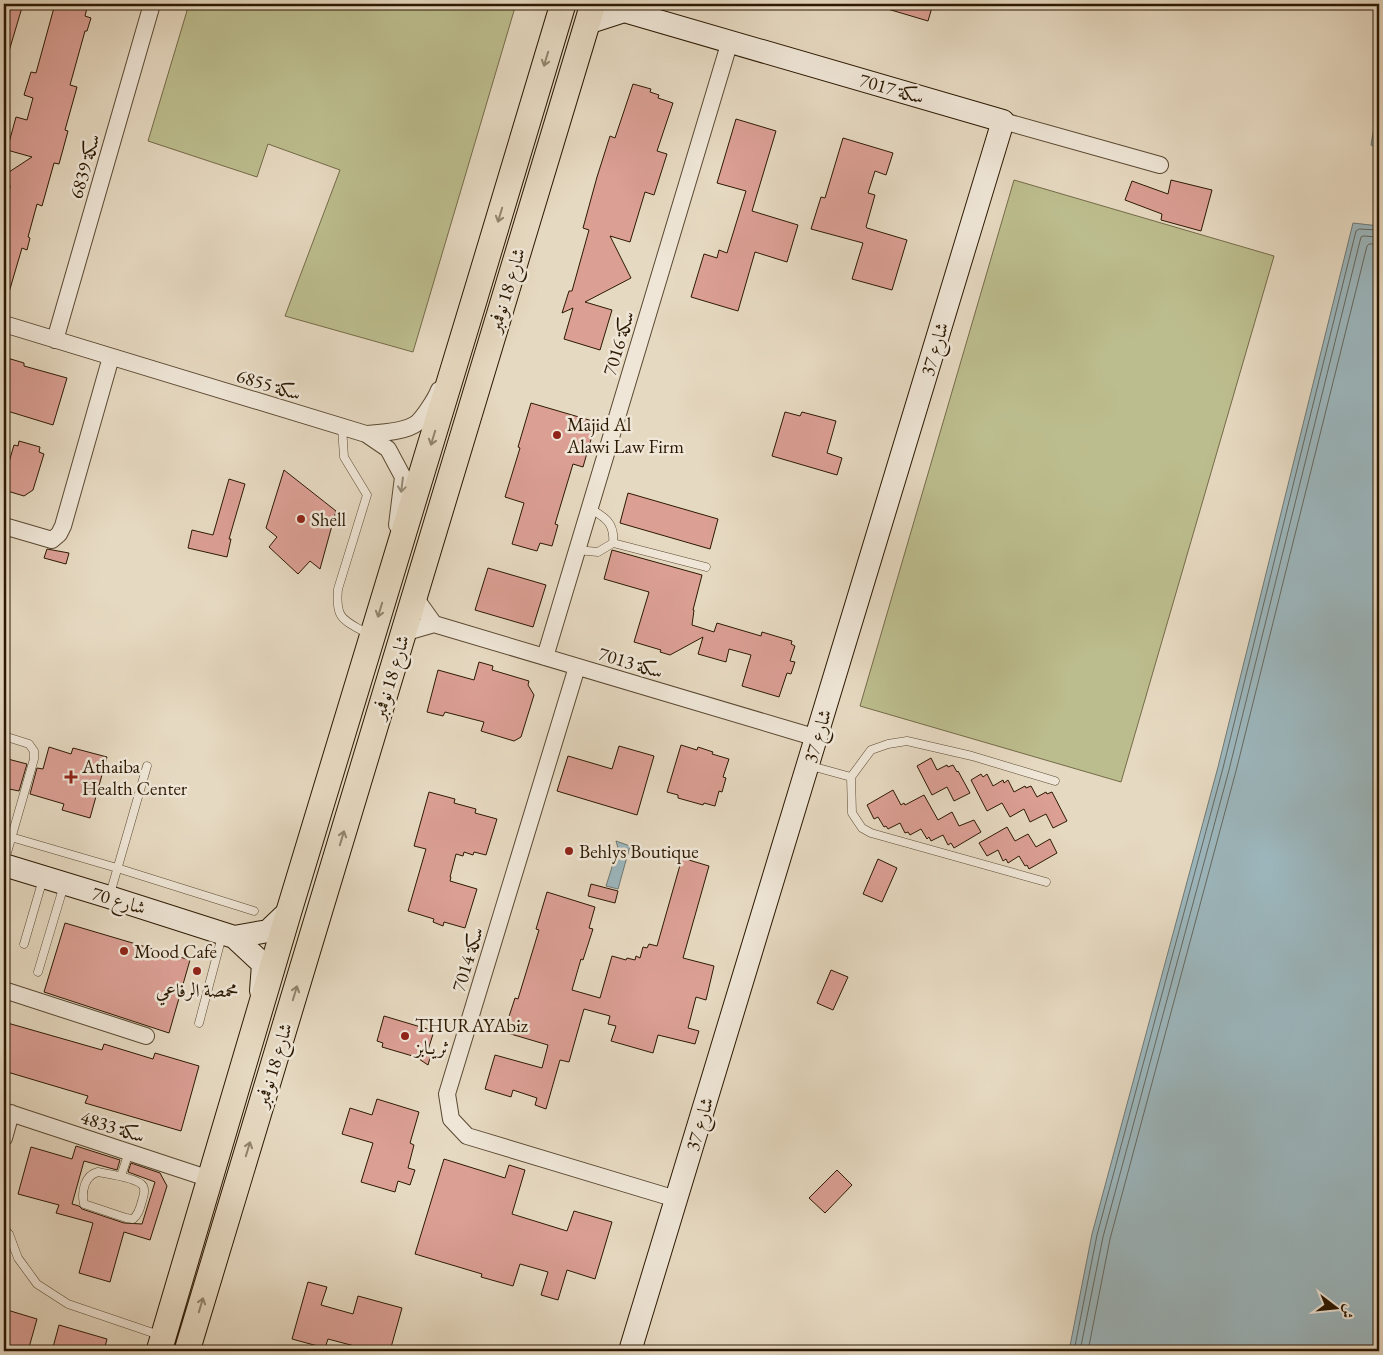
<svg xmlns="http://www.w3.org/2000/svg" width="1383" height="1355" viewBox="0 0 1383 1355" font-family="'EB Garamond',Amiri,serif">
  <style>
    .green { fill: #bcbd8e; stroke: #746b48 }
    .water { fill: #9cb7be; stroke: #6f7873 }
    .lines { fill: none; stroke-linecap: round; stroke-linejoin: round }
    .shore { stroke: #646860; stroke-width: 1 }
    .building { fill: #db9f94; stroke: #2c1902 }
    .lane-casing { stroke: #5a4932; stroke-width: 9 }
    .street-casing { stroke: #5a4932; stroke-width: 18 }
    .secondary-casing { stroke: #2c1902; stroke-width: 24 }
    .primary-casing { stroke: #2c1902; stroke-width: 27 }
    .lane { stroke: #efe6d7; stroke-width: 8 }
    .street { stroke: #efe6d7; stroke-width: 16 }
    .secondary { stroke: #efe6d7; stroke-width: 22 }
    .primary { stroke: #e6d9c1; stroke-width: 25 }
    .oneway { stroke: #92836b }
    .oneway2 { stroke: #978a77 }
    .poi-dot { fill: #8f2418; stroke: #efe6d7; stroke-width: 2 }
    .labels { text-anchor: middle; stroke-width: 5; stroke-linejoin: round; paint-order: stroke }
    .street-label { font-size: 19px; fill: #2c1902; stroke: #efe6d7 }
    .poi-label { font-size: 19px; fill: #2c1902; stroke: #efe6d7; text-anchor: start }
  </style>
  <rect width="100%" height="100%" fill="#e6d9c1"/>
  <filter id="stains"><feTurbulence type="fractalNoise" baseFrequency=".004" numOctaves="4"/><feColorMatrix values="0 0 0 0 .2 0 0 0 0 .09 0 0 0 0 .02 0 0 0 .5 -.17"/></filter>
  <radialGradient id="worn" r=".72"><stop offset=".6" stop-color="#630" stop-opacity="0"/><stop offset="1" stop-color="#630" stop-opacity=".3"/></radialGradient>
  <path class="green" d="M189,4H516L413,352L285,316L340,170L268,144L257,177L148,141Z
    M1014,180L1274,256L1121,782L860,706Z"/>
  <path class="water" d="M1379,97V148L1371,145Z
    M1353,223L1379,226V1351H1069L1092,1234L1218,767Z
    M616,841L630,846L618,889L606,886L618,848Z"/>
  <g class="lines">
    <path class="shore" d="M1074,1351L1097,1235L1223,768L1356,231L1359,229L1379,230
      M1080,1351L1103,1237L1229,770L1361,237L1363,236L1379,237
      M1088,1351L1110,1239L1236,771L1367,246L1369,244H1379"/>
  </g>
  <path class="building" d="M4,4H23L7,58H4Z
    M55,4H88L85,16L91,18L87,31H85L70,85L77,87L65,130L68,131L59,164L54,163L42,206L37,204L28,237L30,238L27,250L22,248L7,299H4V210L10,187L8,175L9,172L32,157L7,150L16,117L27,120L33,98L24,95L31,72L36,73Z
    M881,4H933L928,21L881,7Z
    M633,84L651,89L650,92L659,95L658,98L673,103L657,151L667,154L654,195L645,192L630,242L610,236L631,278L585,302L612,310L600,350L564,339L573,308L562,313L569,291H572L589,230L583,228L597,177L610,136L615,138Z
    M736,119L776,131L752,211L798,225L787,262L755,252L738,311L691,297L704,254L717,258L719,250L727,253L746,191L717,183Z
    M843,138L893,153L886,175L875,171L868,193L875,195L866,227L867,228L907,240L892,290L852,279L863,243L811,229L821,197L825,198Z
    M1171,180L1212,190L1201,231L1161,220L1162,214L1125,200L1132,181L1168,194Z
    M4,357L24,363V366L67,378L53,425L4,410Z
    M531,403L596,422L583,467L573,464L555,524L558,525L552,546L540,543L537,551L512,544L524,503L505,497L520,448L518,447Z
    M785,412L800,416L802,412L836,421L827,453L842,458L837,475L772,456Z
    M19,441L40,447L39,452L44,454L33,490L24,496L4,490V479L14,445L18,446Z
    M284,470L336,511L320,569L310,561L298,574L269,547L277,537L266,528Z
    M229,479L245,484L229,539H231L227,557L188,548L192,530L213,535Z
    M628,493L718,519L710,549L620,523Z
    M47,549L69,553L66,564L44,558Z
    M612,550L702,575L693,610H694L692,625L714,632L717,623L761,636L762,632L792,641L791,644L795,646L790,661L795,662L791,674L787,673L779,697L742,686L751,655L729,649L726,662L698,654L703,637L670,655L660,652L661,650L634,642L649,592L604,579Z
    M488,568L546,585L533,627L475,610Z
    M479,662L493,666L492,670L529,681L528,685L534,695L521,737L514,741L481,731L484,722L445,712L443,716L427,712L438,670L474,680Z
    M681,745L697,750L698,747L713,752L712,754L729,759L723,777L726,778L722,792L719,791L715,806L704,803L703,805L678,798V795L667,792Z
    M619,746L654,756L637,815L557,791L568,756L612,769Z
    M49,747L71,754L73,748L107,757L90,818L62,810L64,804L30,794L37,768L43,769Z
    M4,758L27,764L19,791L4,788Z
    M931,758L937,770L947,765L948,767L953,765L957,772L958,771L970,793L954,801L947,787L932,795L917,766Z
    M981,774L983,777L987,774L993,786L1003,780L1004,783L1008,780L1014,792L1025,786L1026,788L1031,786L1037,797L1046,792L1047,794L1052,792L1067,821L1053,828L1046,814L1030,822L1024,809L1010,817L1002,803L987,811L971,780Z
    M893,790L901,805L904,803L905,805L924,795L938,820L952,812L959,826L974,820L981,832L954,848L951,843L948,845L943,835L931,841L929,837L927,839L921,829L910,835L908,832L905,833L900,823L888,829L886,826L884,827L878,817L874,819L867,805Z
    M429,792L455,799L454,803L476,809L475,813L497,819L486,855L474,852L473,855L464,852L463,856L456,854L450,877H451L450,881L477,889L465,928L444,922L443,926L433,922L434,919L408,911L426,849L414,846Z
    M1007,827L1015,841L1028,834L1036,847L1050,839L1057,853L1029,869L1027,865L1025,866L1019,856L1008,863L1006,859L1003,861L998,850L987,856L979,843Z
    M682,858L709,866L683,958L714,966L706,1000L696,997L688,1028L699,1031L695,1044L658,1035L653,1053L611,1041L616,1026L608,1024L610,1016L584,1009L569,1062L560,1060L546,1109L535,1105L537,1098L513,1090L511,1097L485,1089L495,1055L542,1068L548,1045L504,1032L515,998L518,999L539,930L536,929L547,892L595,907L589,928L593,929L583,960L581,959L572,990L600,998L612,956L626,960L627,958L635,960L636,956L640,958L643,947L647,948L649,944L657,946Z
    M878,859L897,868L882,902L863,894Z
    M591,884L618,891L615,903L588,896Z
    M65,923L190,960L169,1033L44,992Z
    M831,970L848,977L833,1010L817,1003Z
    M384,1016L434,1031L428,1050L432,1051L428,1065L416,1057L382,1047L383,1043L377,1041Z
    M4,1022L102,1050L104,1044L153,1059L155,1053L199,1066L181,1131L85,1103L88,1096L4,1071Z
    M377,1099L419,1112L410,1143L414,1145L408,1168L415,1170L410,1185L398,1181L395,1192L361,1182L373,1143L342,1134L350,1108L372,1115Z
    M76,1146L120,1160L117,1170L84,1161L72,1204L79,1206L82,1209L124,1223L142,1224L155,1182L128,1172L131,1163L160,1173L167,1186L150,1240L124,1232L110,1282L79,1273L93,1223L56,1213L59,1205L18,1194L31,1147L72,1159Z
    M444,1159L505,1178L509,1165L525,1170L512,1214L567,1231L574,1211L612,1222L595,1279L567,1270L558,1300L541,1295L548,1272L520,1264L513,1286L481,1277L482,1274L415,1254Z
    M837,1170L852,1185L825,1213L809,1198Z
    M308,1282L327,1287L321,1305L353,1314L358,1296L402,1308L390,1351H361L362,1348L328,1339L325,1348L292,1339Z
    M4,1309L37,1319L28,1351L4,1345Z
    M59,1325L107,1339L104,1351H52Z"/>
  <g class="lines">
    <g class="lane-casing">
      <path id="lane" d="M342,427L344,457L367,495L338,589C335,620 344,620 368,634
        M589,508C605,517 615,523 613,543
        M577,550L598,552L613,543L706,567
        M4,736L29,744L34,751V759L4,863
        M811,766L851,777
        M4,835L117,868L254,911
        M1046,882L871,833L862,828L852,813L851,777L871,750L888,744L907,741L972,756L1055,781
        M110,894L147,766
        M24,944L43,879
        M38,972L64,885
        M199,1023L222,936
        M98,1172C108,1174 138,1178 143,1186C146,1191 143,1197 142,1201C140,1208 139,1214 133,1219L126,1218L84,1204C81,1191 85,1175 98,1172Z
        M121,1176L129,1152
        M4,1229L9,1234L18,1258L37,1284L68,1304L159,1335"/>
    </g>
    <g class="street-casing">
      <path id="street" d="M1003,121L1160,165
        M4,324L366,434L388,449L403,477L397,525
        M55,340L152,4
        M366,434C380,433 406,432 417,423C424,417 436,398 439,390
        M4,526L52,540L59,534L63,526L111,357
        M414,596L434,624
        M403,633L434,624L817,738
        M545,657L730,41
        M577,667L447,1094L451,1119L467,1136L676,1199
        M4,990L146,1036
        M4,1111L210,1179
        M4,1138L11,1113"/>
    </g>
    <g class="secondary-casing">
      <path id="secondary" d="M587,23L624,11L1003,121L630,1351
        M4,865L109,897L234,937L263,964L261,991
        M234,937L268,931L289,911"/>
    </g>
    <g class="primary-casing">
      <path id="primary" d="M159,1351L289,911L473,304L563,4
        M187,1351L593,4"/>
    </g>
    <use href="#lane" class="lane"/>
    <use href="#street" class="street"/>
    <use href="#secondary" class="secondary"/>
    <use href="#primary" class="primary"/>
  </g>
  <defs><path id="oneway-shaft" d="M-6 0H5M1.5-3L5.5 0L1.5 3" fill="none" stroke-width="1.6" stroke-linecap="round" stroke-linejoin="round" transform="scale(1.25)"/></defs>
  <g class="oneway">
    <use href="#oneway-shaft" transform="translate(546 59) rotate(107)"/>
    <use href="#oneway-shaft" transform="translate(500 215) rotate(107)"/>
    <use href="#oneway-shaft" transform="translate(433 438) rotate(107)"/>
    <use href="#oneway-shaft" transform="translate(380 610) rotate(107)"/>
    <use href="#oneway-shaft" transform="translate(342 838) rotate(-73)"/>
    <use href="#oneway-shaft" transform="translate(295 993) rotate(-73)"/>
    <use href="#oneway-shaft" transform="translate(248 1149) rotate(-73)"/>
    <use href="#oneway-shaft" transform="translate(201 1305) rotate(-73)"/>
  </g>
  <use class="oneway2" href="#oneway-shaft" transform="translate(402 485) rotate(97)"/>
  <g class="poi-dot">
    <circle cx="557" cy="435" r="5"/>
    <circle cx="301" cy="519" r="5"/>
    <path d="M68.5 769.5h5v5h5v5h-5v5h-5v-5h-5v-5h5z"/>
    <circle cx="569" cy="851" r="5"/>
    <circle cx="124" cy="951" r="5"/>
    <circle cx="197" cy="971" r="5"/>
    <circle cx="405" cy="1036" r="5"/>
  </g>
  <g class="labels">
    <g class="street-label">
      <text transform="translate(892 88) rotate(16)" y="7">سكة 7017</text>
      <text transform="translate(84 166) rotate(-74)" y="7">سكة 6839</text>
      <text transform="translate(506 290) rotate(-73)" y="7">شارع 18 نوفمبر</text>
      <text transform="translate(618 343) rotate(-73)" y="7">سكة 7016</text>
      <text transform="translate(934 349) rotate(-73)" y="7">شارع 37</text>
      <text transform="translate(269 384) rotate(17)" y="7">سكة 6855</text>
      <text transform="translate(631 662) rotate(17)" y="7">سكة 7013</text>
      <text transform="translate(390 677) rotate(-73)" y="7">شارع 18 نوفمبر</text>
      <text transform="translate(817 736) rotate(-73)" y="7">شارع 37</text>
      <text transform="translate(119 900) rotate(17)" y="7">شارع 70</text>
      <text transform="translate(467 959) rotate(-73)" y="7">سكة 7014</text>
      <text transform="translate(273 1065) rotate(-73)" y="7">شارع 18 نوفمبر</text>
      <text transform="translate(699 1124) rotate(-73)" y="7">شارع 37</text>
      <text transform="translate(113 1126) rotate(18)" y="7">سكة 4833</text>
    </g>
    <g class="poi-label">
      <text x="567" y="431">Majid Al<tspan x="567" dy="22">Alawi Law Firm</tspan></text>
      <text x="311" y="526">Shell</text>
      <text x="82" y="773">Athaiba<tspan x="82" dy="22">Health Center</tspan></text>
      <text x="579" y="858">Behlys Boutique</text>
      <text x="134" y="958">Mood Cafe</text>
      <text x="197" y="997" text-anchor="middle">محمصة الرفاعي</text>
      <text x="415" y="1032">THURAYAbiz<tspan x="415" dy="22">ثريـابز</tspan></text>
    </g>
  </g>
  <rect width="1383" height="1355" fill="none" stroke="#e6d9c1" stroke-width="20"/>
  <rect x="5" y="5" width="1373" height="1345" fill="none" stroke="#2c1902" stroke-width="2.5"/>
  <rect x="10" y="10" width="1363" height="1335" fill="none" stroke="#2c1902"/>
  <g transform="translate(1336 1308) rotate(106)" stroke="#efe6d7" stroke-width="4" paint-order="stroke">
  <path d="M0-4L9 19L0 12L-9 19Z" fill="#2c1902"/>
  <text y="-8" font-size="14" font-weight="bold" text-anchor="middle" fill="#2c1902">ش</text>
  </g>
  <rect width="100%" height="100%" filter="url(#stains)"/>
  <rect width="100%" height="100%" fill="url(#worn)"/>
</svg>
